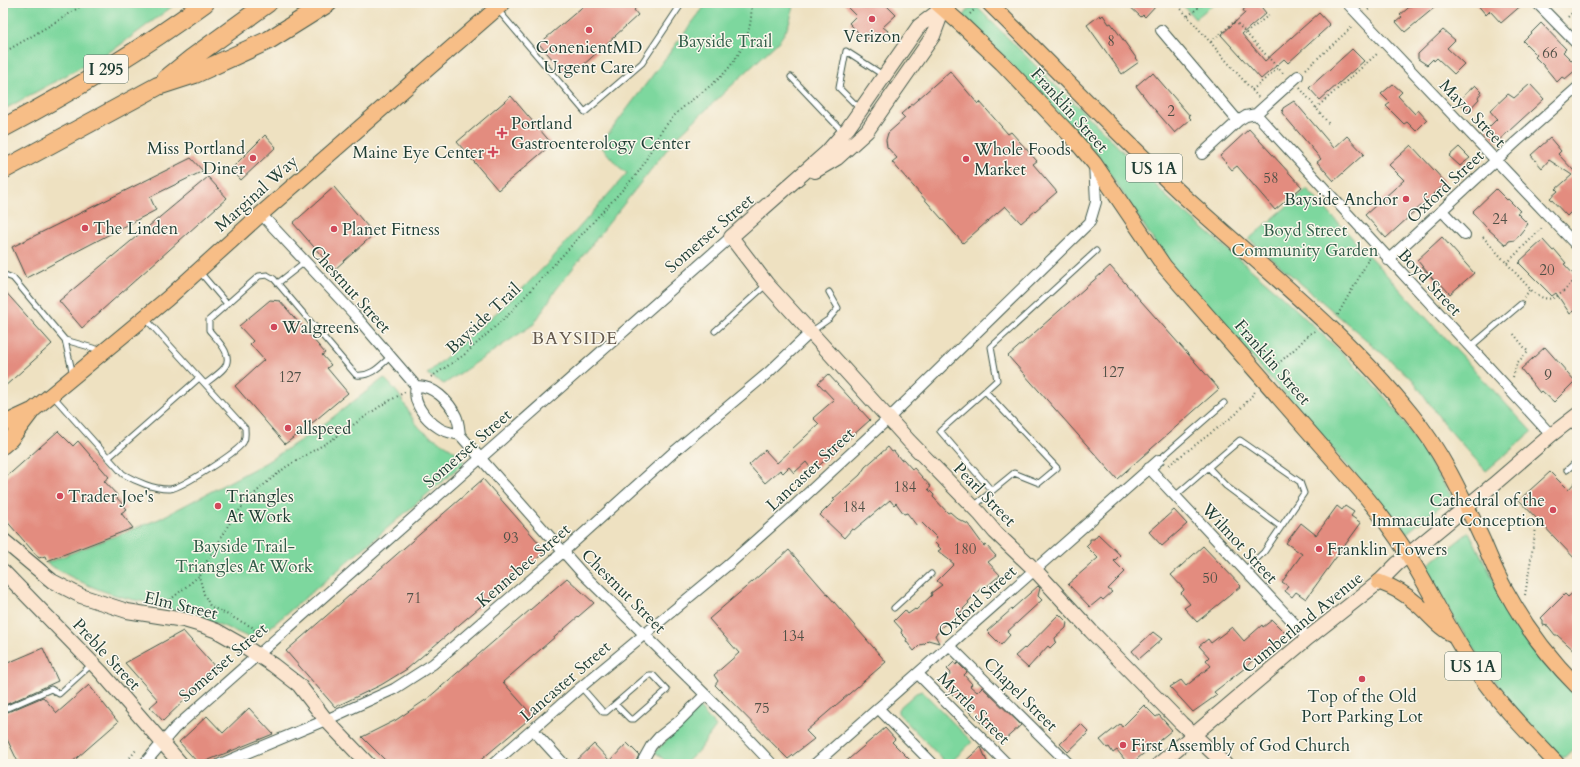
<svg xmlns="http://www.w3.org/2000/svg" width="1580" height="767" viewBox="0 0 1580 767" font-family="Cardo,serif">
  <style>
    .green { fill: #7dd79e; stroke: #4e8a69 }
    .building { fill: #e38c7f }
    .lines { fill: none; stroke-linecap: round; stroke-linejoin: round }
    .lane-casing { stroke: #3e5649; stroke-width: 7 }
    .street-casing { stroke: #3e5649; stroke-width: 12 }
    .secondary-casing { stroke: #3e5649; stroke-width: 16 }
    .primary-casing { stroke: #3e5649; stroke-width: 17 }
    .highway-casing { stroke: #3e5649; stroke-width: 20 }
    .path { stroke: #3e5649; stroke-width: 2; stroke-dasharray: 1 3; stroke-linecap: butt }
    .lane { stroke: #fff; stroke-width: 5 }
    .street { stroke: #fff; stroke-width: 10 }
    .secondary { stroke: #fce5cf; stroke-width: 14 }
    .primary { stroke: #f7be87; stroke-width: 15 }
    .highway { stroke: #f7be87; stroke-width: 18 }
    .poi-dot { fill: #d1495b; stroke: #fbf7ec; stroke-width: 1.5 }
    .labels { text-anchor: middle; stroke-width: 3; stroke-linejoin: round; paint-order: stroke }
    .number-label { font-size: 15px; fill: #505147 }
    .shield { fill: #fbf7ec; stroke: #61756b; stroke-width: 1 }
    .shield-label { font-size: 16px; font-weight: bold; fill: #1f3d34 }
    .poi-label { font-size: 17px; fill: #1f3d34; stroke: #fbf7ec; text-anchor: start }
    .park-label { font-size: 17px; fill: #325c49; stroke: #fbf7ec }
    .street-label { font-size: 17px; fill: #1f3d34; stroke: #fbf7ec }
    .neighbourhood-label { font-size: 18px; letter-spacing: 1px; fill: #64594e; stroke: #fbf7ec }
  </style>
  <rect width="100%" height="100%" fill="#fbf7ec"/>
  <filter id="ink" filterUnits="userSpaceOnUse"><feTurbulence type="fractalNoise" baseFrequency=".025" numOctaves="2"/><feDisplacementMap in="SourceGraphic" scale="8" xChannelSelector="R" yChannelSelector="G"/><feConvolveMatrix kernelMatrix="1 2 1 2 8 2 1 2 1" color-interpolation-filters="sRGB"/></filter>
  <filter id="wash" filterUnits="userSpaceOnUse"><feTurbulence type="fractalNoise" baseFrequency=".012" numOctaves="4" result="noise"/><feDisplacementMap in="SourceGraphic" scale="16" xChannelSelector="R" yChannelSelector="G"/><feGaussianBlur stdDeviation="0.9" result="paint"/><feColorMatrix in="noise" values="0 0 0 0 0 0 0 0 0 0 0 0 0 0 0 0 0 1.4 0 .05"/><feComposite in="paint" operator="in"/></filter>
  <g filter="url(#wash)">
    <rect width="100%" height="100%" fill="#eee1c1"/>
    <path class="green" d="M3,3H177L116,48L3,110Z
      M707,3H793C792,18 788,29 779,41L676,138L555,291L534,324L444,384L427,374L513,298L548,263L627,173L618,166L600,145Z
      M1181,3H1215L1195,19Z
      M973,8H978L1053,83L1086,114L1170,200L1284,298L1367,377L1396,410L1452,497L1403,536L1391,516L1363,483L1167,261L1099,157L1023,76L964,18V16L968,10Z
      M1307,189L1532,432L1486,471L1444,424L1413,380L1249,239Z
      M384,378C391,385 398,392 402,400C409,411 412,421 423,431C435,441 458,448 464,463L266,631L250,638C218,623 192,613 157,607L154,603C112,598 82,584 46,563L159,519L265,463L315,431Z
      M1469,532L1507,606L1550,666L1577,695V745L1564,758C1540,743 1523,718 1506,696C1476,655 1450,612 1424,568Z
      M922,691L972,742L949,764H947L898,713V709L916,693Z
      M699,707L716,727L698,751L685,764H669L655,752Z"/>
    <g id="blocks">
      <path class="building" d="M587,3H641L634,10L638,15L569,78L539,44Z
        M843,3H884L896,15L883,27L888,31L881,38L877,33L875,35L873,34L866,40L849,23L856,16Z
        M1126,3H1158L1145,17L1143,15L1141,17Z
        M1252,3H1258L1266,13L1242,34L1265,61L1319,13L1330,25L1288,63L1284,59L1261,79L1221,35L1245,13L1243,10Z
        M1414,3H1440L1405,32L1396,22L1402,17L1400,15Z
        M1476,3H1524L1501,23L1490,11L1486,15Z
        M1100,15L1101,17L1103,15L1109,24L1111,23L1139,62L1122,74L1087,25Z
        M1541,23L1566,49L1563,52L1577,66V69L1565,79L1562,77L1557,82L1543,65L1535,57L1537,55L1523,41Z
        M1443,30L1455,40L1447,48L1464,64L1454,74L1437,58L1434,61L1433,59L1427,65L1418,59V54Z
        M1352,49L1364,61L1320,100L1309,88Z
        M950,71L978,104L980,102L1008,134L1011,132L1037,161L1033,164L1057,192L1021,223L1005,206L963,243L892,162L897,158L887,147L886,140L888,133L905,118L901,114Z
        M1153,73L1190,116L1189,117L1191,119L1175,133L1149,103L1136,86L1150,74L1151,75Z
        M1393,84L1402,92L1398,96L1415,114L1418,110L1427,120L1416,131L1407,122L1404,124L1386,106L1390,103L1381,94Z
        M1530,84L1544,99L1497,142L1486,130L1497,119L1490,111L1508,94L1514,98Z
        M1475,85L1482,92L1478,97L1479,99L1468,111L1458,101Z
        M511,96L552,144L498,190L457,142Z
        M1294,101L1334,148L1347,136L1364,154L1334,181L1317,162L1321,159L1282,113L1283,108Z
        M1249,129L1302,187L1275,210L1237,166L1232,170L1220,156Z
        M265,135L276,147L241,180L231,169Z
        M1550,138L1561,151L1558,154L1575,172L1577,170V206L1567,216L1550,198L1558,191L1556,189L1572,175L1549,160L1542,168L1531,155Z
        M1411,145L1446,183L1386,238L1365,215L1404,180L1389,165Z
        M1459,147L1470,158L1460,166L1449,156Z
        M191,158L203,171L150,197L156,210L26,278L12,247Z
        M208,177L227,198L82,328L59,301Z
        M334,187L374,234L334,270L293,223Z
        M1496,189L1507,200L1508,199L1520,211L1517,213L1528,224L1515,240L1509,241L1506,245L1487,228L1473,213L1474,212L1473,211Z
        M1442,237L1474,273L1450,294L1439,282L1437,284L1417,260Z
        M1543,240L1553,251L1555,250L1566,263L1564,264L1577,278V309L1570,314L1556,293L1552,296L1519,263L1521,262L1520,261Z
        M1110,266L1219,389L1117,479L1008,356Z
        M3,289L52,344L3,388Z
        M270,300L280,301L325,353L322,355L331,365L327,368L348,393L305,429L285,444L235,386L264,360L250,344L253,341L239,326Z
        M1545,347L1575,381L1554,402L1542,391L1540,393L1521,369Z
        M828,374L870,420L813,471L806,462L794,473L789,467L783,473L780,470L765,483L749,465L765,450L777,463L819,424L813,418L834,400L818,383Z
        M58,431L73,446L78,441L109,477L104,481L117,495L116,497L127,509L121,513L133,528L47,561L45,556L39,558L3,517V480Z
        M888,447L892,452L894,451L901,460L903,459L912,469L914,468L931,487L928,489L934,495L933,497L948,513L950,512L958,519L968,524L984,546L986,545L996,556L988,562L1000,575L984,589L982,587L968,602L969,603L963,609L964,610L939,629L940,631L935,635L939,643L928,640L924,644L920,645L914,651L906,641L907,639L901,633L902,630L894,621L905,610L908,614L915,609L916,610L932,595L931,593L942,585L937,581L954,564L938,551L941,549L934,542L937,538L921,522L917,526L907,513L904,514L896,503L894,505L890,500L854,530L852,529L844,538L820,515L835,500L833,499L860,475L865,467Z
        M1550,472L1568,490L1577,480V561L1519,500Z
        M483,479L546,551L407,669L381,685L335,707L286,651Z
        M1337,506L1342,510L1345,506L1354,512L1351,516L1361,523L1306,599L1296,592L1292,597L1285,591L1288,586L1282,582L1302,554L1286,543L1301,523L1316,535Z
        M1174,510L1187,524L1162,546L1149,532Z
        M1098,534L1120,555L1114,561L1125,572L1108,589L1112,592L1103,600L1101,598L1090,607L1068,584L1098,558L1086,546L1090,542V539H1094Z
        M1203,546L1241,586L1197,622L1184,608L1190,604L1181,593L1184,590L1183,588L1171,575Z
        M789,550L886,662L806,731L814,739L788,759L715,685L718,681L714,675L739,653L709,619Z
        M567,578L594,603L503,682L533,716L476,764H389L362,737L396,720L427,699Z
        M1038,586L1040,588L1038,596L1042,600L1007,632L1010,635L1001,645L987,631Z
        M1577,589V653L1557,635H1555L1548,626L1543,625V620L1541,618L1565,594L1568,597Z
        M1059,614L1067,622L1066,628L1055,638L1056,642L1050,648L1048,646L1028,668L1015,656L1024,648L1025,649Z
        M1272,620L1286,634L1265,653L1263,651L1257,658L1254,659L1245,668L1214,692L1217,695L1193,712L1170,687L1181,680L1186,686L1211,666L1206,660L1209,657L1199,646L1208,639L1211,643L1232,627L1244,641L1262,625L1263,627Z
        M183,631L217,669L163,721L150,707L158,700L125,663Z
        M1153,632L1162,639L1139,659L1132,651Z
        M43,648L58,681L3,706V665Z
        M954,662L956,665L958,663L967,672L964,675L972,684L970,686L977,692L982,687L1021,725L1001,743L942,684L951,673L947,669Z
        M89,685L118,722L70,764H19L3,731V714L43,697L57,713Z
        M1144,705L1156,717L1159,715L1172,730L1131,764H1128L1117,750L1113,753L1109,747L1107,748L1100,740L1120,724L1122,727Z
        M249,708L273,734L199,764L179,742L207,716L223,733Z
        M1081,724L1089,732L1068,752L1060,744Z
        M885,728L895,739L892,742L914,764H843Z
        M627,743L639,755L635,764H573L594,744L610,761Z
        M981,747L988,764H962Z"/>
    </g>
  </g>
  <g filter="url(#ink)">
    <use href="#blocks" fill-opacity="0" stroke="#3e5649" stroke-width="1"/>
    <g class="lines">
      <g class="lane-casing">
        <path id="lane" d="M1287,3H1288
          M498,10L585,112L642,63L682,3
          M791,77L843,132
          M860,109L839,88L846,51L883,75
          M199,271L227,304
          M3,276L5,275L13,278L65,340L73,375
          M278,283L306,261
          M145,318L205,384C211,379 219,374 224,368C235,355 216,339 209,330V320L259,276L267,275L274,279L356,375C371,377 380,366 390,357
          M715,331L766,285
          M812,331L829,319L838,308L829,292
          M65,340L100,350
          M1469,348L1521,304
          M985,391L997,380L991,347L1096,251
          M53,396L123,474C135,481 155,490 170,489C181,488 240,451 244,441C246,437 245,432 245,428L205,384
          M108,458L199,378
          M1159,460L1224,403
          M1208,467L1226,486L1281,527
          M1567,470L1577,461
          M1175,496L1240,440L1300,482L1304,493L1264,552L1244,571
          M973,507L992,491L940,431L985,391L1057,468L1039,483L1014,473L992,491
          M894,608L931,574
          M581,687L603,712H606L649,675H653L667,690L634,719H630L615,704
          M3,710L51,689L59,694L92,664"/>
      </g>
      <g class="street-casing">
        <path id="street" d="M1347,3L1577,246
          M1537,3L1577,44
          M1161,30L1238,121
          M1256,114L1551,435
          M1202,154L1238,121L1246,116L1256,114L1298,76
          M1442,211L1465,235
          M261,214L353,313L416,386
          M1388,260L1516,142L1577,88
          M416,386C412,403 425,419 439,428C445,432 453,433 460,435L582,573L725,714L772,764
          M416,386C433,385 449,401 456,416C459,422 459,428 460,435
          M1149,468L1308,638
          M950,646L1069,764
          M918,674L1007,764
          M878,708L933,764
          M533,730L564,764
          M144,764L175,728L731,237
          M220,764L326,720L394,689L433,664L563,552L676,450L769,372L810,333
          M493,764L581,687L728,565L793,507L889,418L1090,222L1096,202L1094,163
          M641,764L651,746L659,737L678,722L705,695
          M815,764L1159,460"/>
      </g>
      <g class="secondary-casing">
        <path id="secondary" d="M949,3L919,26L848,128L826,153L731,237L767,284L909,441L980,514L995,532L1035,570L1091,631L1181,723L1225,764
          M815,171L837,158L867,131L933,36L943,9
          M3,540L52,581L81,596L127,611L184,620L201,625L217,631L247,648L273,665L299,685L326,720L368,764
          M3,571L101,672L181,764
          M1159,764L1308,638L1379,582L1397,564L1493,485L1551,435L1577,415"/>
      </g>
      <g class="primary-casing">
        <path id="primary" d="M937,3L962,25L1002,63L1072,137L1094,163L1164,266L1366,497C1382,516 1396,536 1409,556C1432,594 1451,634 1475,669C1499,704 1529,734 1557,764
          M989,3C1055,68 1119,136 1187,199C1264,269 1346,333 1411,414C1442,451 1463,498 1483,541C1490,558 1497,575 1506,591C1525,626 1549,658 1577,686
          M3,424L31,411
          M3,446L11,439L33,410L167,299L261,214L503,3
          M1379,582C1393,587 1406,594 1417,604C1429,614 1436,625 1450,633"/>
      </g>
      <g class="highway-casing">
        <path id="highway" d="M166,79L192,58L268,3
          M3,128C73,91 141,50 205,3
          M3,170L158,86L195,74L269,40L328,3"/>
      </g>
      <path class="path" d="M1176,3L1258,97
        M1368,10L1377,3
        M970,14L975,9
        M1188,16L1204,3
        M1568,17L1577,8
        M1246,33L1269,15
        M1211,42L1235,21L1278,68
        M3,53L66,16L85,3
        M1306,69L1353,26
        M1300,88L1329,124
        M1252,90L1278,68L1284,74
        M1316,108L1378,53
        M1483,237L1531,290C1552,309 1561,293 1577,278V264
        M1507,263L1543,227
        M1524,297L1531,289
        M1338,315C1348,294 1362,276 1370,254
        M1272,369L1298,346L1309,334L1315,331
        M431,377L464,355L508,315L636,175C649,159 654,138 668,123C681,106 700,95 716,81C738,62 754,32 751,3
        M1513,377L1517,363L1528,352L1513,333
        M1169,465L1236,414L1255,392
        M1525,595L1536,528
        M170,600L199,576
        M256,638L254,628L210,606L204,594L199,576L201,571L232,519L250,498L266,483L286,467L333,439L382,405L405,392
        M125,764L136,750"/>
      <use href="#lane" class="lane"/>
      <use href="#street" class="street"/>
      <use href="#secondary" class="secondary"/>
      <use href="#primary" class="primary"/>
      <use href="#highway" class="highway"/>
    </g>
  </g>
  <g class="poi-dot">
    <circle cx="872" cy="19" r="4"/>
    <circle cx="589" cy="30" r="4"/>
    <path d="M500 127h4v4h4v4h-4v4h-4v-4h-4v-4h4z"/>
    <path d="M491 146h4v4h4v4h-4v4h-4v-4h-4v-4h4z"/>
    <circle cx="253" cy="158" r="4"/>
    <circle cx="966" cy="159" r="4"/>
    <circle cx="1406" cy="199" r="4"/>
    <circle cx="85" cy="228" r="4"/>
    <circle cx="334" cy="229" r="4"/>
    <circle cx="274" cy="327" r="4"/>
    <circle cx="288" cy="428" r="4"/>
    <circle cx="60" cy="496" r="4"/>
    <circle cx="218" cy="506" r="4"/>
    <circle cx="1553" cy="510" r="4"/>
    <circle cx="1319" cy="549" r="4"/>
    <circle cx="1362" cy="679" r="4"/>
    <circle cx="1123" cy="745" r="4"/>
  </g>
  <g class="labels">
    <g class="number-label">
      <text x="1111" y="46">8</text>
      <text x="1550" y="58">66</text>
      <text x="1171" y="116">2</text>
      <text x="1271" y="183">58</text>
      <text x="1500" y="224">24</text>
      <text x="1547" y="275">20</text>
      <text x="1113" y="377">127</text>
      <text x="1548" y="380">9</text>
      <text x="290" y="382">127</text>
      <text x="905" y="492">184</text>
      <text x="854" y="512">184</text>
      <text x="511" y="543">93</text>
      <text x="965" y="554">180</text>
      <text x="1210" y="583">50</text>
      <text x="414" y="603">71</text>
      <text x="793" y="641">134</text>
      <text x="762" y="713">75</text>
    </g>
    <g class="shield">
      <rect x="84" y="55" width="44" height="28" rx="3"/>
      <rect x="1126" y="154" width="56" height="28" rx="3"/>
      <rect x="1445" y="652" width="56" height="28" rx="3"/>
    </g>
    <g class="shield-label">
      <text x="106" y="75">I 295</text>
      <text x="1154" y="174">US 1A</text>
      <text x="1473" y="672">US 1A</text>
    </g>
    <g class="poi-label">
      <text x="872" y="42" text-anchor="middle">Verizon</text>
      <text x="589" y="53" text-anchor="middle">ConenientMD<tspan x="589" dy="20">Urgent Care</tspan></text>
      <text x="511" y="129">Portland<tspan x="511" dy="20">Gastroenterology Center</tspan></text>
      <text x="245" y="154" text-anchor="end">Miss Portland<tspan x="245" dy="20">Diner</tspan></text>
      <text x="974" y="155">Whole Foods<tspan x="974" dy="20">Market</tspan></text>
      <text x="484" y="158" text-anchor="end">Maine Eye Center</text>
      <text x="1398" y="205" text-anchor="end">Bayside Anchor</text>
      <text x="93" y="234">The Linden</text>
      <text x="342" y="235">Planet Fitness</text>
      <text x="282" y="333">Walgreens</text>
      <text x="296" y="434">allspeed</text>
      <text x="68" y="502">Trader Joe's</text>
      <text x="226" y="502">Triangles<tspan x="226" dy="20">At Work</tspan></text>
      <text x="1545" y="506" text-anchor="end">Cathedral of the<tspan x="1545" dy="20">Immaculate Conception</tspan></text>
      <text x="1327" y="555">Franklin Towers</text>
      <text x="1362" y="702" text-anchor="middle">Top of the Old<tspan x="1362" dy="20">Port Parking Lot</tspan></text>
      <text x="1131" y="751">First Assembly of God Church</text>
    </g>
    <g class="park-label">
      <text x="725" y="47">Bayside Trail</text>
      <text x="1305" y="236">Boyd Street<tspan x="1305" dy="20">Community Garden</tspan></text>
      <text x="244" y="552">Bayside Trail-<tspan x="244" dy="20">Triangles At Work</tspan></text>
    </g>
    <g class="street-label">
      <text transform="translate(1070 110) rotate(48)" y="6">Franklin Street</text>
      <text transform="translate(1473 113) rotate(46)" y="6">Mayo Street</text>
      <text transform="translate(1445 186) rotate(-43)" y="6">Oxford Street</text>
      <text transform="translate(256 193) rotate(-42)" y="6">Marginal Way</text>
      <text transform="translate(709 233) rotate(-41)" y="6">Somerset Street</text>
      <text transform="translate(1430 282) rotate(47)" y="6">Boyd Street</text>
      <text transform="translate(351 289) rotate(48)" y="6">Chestnut Street</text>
      <text transform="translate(483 318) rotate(-43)" y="6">Bayside Trail</text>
      <text transform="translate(1273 362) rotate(49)" y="6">Franklin Street</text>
      <text transform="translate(467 448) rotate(-41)" y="6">Somerset Street</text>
      <text transform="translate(810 469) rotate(-43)" y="6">Lancaster Street</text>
      <text transform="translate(985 494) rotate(46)" y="6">Pearl Street</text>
      <text transform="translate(1240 543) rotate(47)" y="6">Wilmot Street</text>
      <text transform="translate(523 565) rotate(-41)" y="6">Kennebec Street</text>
      <text transform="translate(624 591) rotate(45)" y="6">Chestnut Street</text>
      <text transform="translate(977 601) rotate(-42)" y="6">Oxford Street</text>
      <text transform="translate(181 605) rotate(13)" y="6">Elm Street</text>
      <text transform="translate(1302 622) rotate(-39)" y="6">Cumberland Avenue</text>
      <text transform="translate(107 654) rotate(47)" y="6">Preble Street</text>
      <text transform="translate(223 662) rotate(-41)" y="6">Somerset Street</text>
      <text transform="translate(565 681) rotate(-41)" y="6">Lancaster Street</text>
      <text transform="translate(1021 694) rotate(45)" y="6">Chapel Street</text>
      <text transform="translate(974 708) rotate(45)" y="6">Myrtle Street</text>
    </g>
    <g class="neighbourhood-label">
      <text x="575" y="344">BAYSIDE</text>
    </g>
  </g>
  <rect width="1580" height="767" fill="none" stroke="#fbf7ec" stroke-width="16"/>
</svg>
